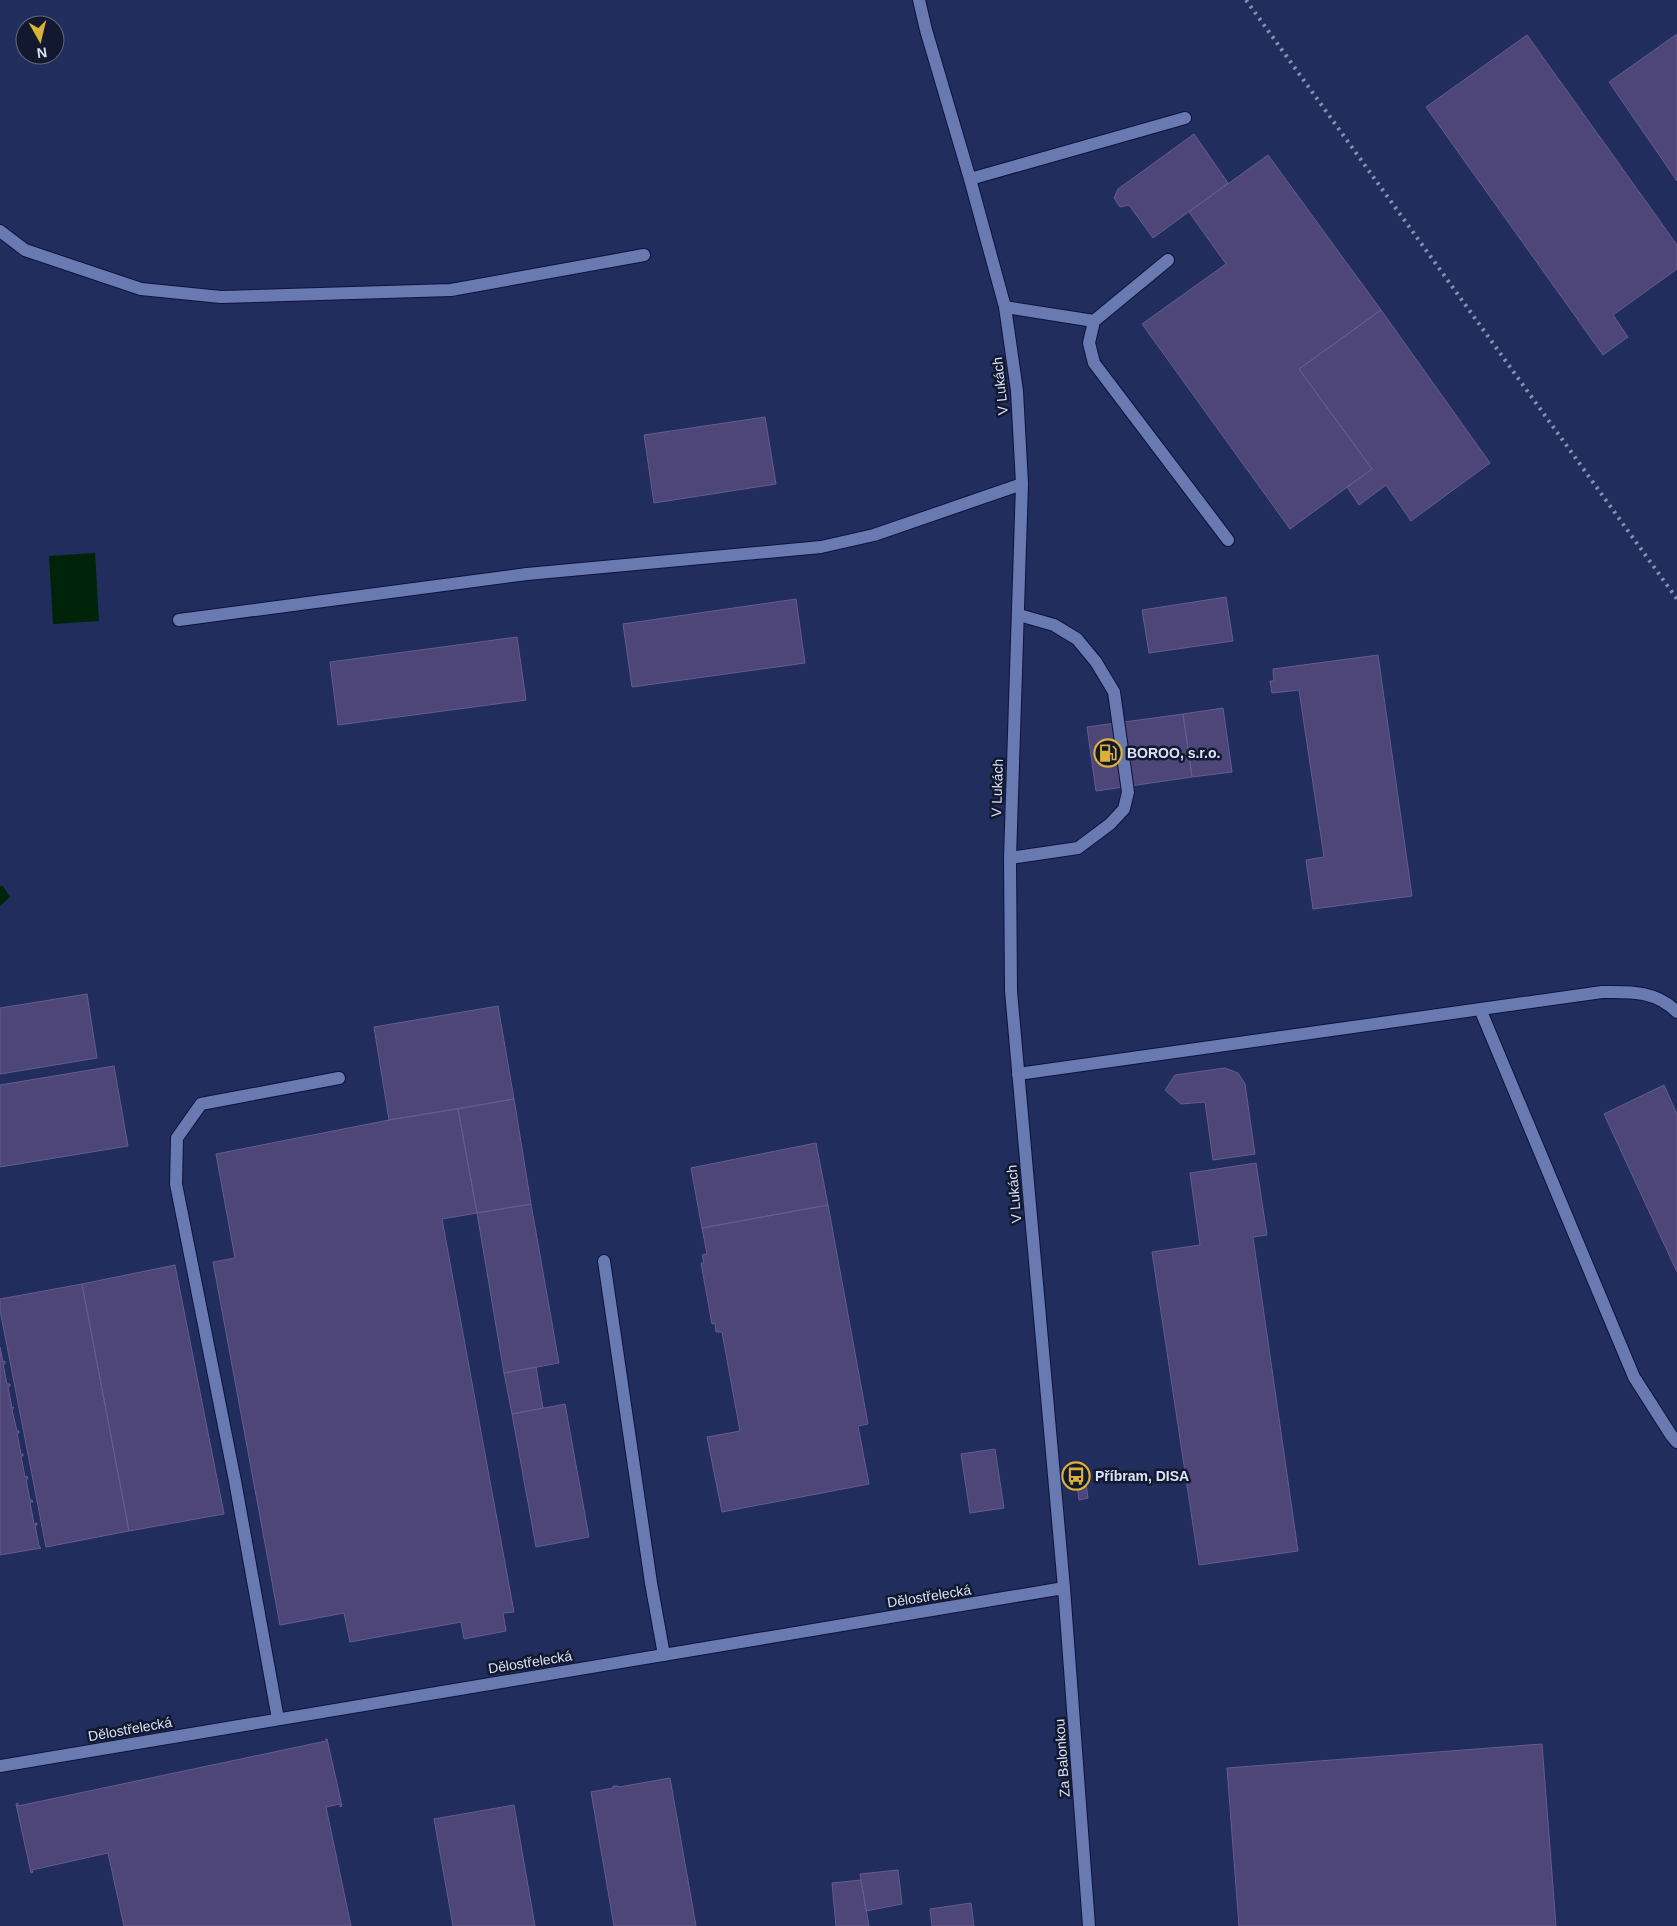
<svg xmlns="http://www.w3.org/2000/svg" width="1677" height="1926" viewBox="0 0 1677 1926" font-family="Helvetica,sans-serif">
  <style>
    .water { fill: #002409 }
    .building { fill: #4e4579; stroke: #645c92 }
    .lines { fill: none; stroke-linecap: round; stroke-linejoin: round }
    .service-casing { stroke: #0c1340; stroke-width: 14 }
    .minor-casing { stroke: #0c1340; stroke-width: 14 }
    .service { stroke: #697ab0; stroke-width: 12 }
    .minor { stroke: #697ab0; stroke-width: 12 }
    .rail { stroke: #8690b2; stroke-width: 4; stroke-dasharray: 2.5 5; stroke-linecap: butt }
    .labels { text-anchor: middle; stroke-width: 5; stroke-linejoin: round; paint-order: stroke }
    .street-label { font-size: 14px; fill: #dae2fa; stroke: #12182d }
    .poi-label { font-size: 14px; font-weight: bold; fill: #dae2fa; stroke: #12182d; text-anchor: start }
  </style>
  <rect width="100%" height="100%" fill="#212d5c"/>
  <path class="water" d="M95,553L99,621L53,624L49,556Z
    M0,886H3L10,897L0,906Z"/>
  <path class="building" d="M1677,34V181L1609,82Z
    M1527,35L1677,245V269L1613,315L1628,337L1603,355L1426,107Z
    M1194,134L1228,183L1153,238L1129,205L1120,207L1114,198L1118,189Z
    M1268,155L1381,310L1299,369L1372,469L1290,529L1142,324L1226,264L1189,212Z
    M1381,310L1490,463L1411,521L1386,485L1359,505L1347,487L1372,469L1299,369Z
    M765,417L776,484L654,503L644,435Z
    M1226,597L1233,641L1149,653L1142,610Z
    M796,599L805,663L632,687L623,624Z
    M517,637L526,700L338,725L330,662Z
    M1378,655L1412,896L1313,909L1306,860L1324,857L1299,690L1272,693L1270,681H1274L1273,669Z
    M1223,708L1232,772L1192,777L1183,714Z
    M1183,714L1192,777L1096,791L1087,727Z
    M87,994L97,1058L0,1074V1008Z
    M498,1006L514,1099L389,1120L374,1027Z
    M114,1066L128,1146L0,1167V1085Z
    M1225,1068L1238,1073L1245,1084L1255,1154L1213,1160L1205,1102L1181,1104L1165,1090L1175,1075Z
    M1664,1085L1677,1114V1272L1604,1114Z
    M514,1099L531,1204L477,1213L458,1109Z
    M458,1109L477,1213L442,1219L514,1612L503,1613L506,1631L464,1639L461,1622L350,1642L344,1613L280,1625L213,1262L235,1258L216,1154L389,1120Z
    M816,1143L828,1205L702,1228L691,1168Z
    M1256,1163L1267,1235L1253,1237L1298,1551L1199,1565L1152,1252L1200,1245L1190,1173Z
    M531,1204L559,1363L504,1373L477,1213Z
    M828,1205L868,1424L858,1426L869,1484L722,1512L707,1437L740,1431L722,1332H716L715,1323L712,1324L701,1263H704L702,1255L707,1254L702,1228Z
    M175,1265L224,1514L129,1531L82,1284Z
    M82,1284L129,1531L46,1547L0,1310V1299Z
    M0,1347L3,1362L5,1361V1364H3L7,1384H10V1386L8,1387L12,1408L14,1407L12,1410L17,1431H19V1433H17L21,1454H23V1456H21L25,1477L27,1476L28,1479H26L30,1500H32L33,1502H30L34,1524L37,1523V1525H35L39,1546L41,1548L0,1555Z
    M536,1367L543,1408L512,1414L504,1373Z
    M565,1404L589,1537L536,1547L512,1414Z
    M995,1449L1004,1508L970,1513L961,1454Z
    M1086,1483L1088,1498L1079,1500L1077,1484Z
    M326,1739H327L342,1806L340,1807V1804L326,1807L351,1926H124L108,1853L32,1870L33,1872L31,1873L16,1804L18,1803V1806L326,1741Z
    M1542,1744L1556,1926H1239L1227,1768Z
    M670,1778L696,1926H614L591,1792L613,1788V1786H618L619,1787Z
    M514,1805L535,1926H453L434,1819Z
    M898,1870L902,1904L866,1911L860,1874Z
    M861,1880L869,1926H836L832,1883Z
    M971,1903L974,1926H932L930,1909Z"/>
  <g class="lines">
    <g class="service-casing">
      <path id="service" d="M970,179L1185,118
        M0,231L25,250L141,289L221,297L451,290L644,255
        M1168,260L1094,321L1089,343L1094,363L1228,540
        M1005,307L1094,321
        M179,620L527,574L821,547L874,535L1022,484
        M1010,858L1078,848L1110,824L1124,809L1128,792L1114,692L1096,662L1077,639L1054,625L1019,615
        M1480,1009L1634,1377L1671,1435L1677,1442
        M1018,1074L1602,992C1630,992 1655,990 1677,1012
        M604,1261L651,1583L664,1655
        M278,1719L235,1481L176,1184L177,1138L201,1104L339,1078"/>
    </g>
    <g class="minor-casing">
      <path id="minor" d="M919,0L926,30L970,179L1005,307L1017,391L1022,484L1010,858L1011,991L1064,1588L1089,1926
        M0,1766L1064,1588"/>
    </g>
    <use href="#service" class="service"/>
    <use href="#minor" class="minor"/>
    <path class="rail" d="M1246,0L1677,599"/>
  </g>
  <defs>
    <g id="fuel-ring" transform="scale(1.4375)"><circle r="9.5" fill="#12182d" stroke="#dbb233" stroke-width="1.5"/><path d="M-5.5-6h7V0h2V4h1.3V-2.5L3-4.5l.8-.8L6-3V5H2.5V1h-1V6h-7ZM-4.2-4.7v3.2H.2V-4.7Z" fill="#dbb233"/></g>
    <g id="bus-ring" transform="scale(1.4375)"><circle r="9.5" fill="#12182d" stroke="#dbb233" stroke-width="1.5"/><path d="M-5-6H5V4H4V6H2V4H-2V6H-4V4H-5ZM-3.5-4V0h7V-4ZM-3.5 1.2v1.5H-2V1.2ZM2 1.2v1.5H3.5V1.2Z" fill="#dbb233"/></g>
  </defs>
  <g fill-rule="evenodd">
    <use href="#fuel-ring" x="1108" y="753"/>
    <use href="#bus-ring" x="1076" y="1476"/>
  </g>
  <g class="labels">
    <g class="street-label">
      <text transform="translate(1000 386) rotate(-96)" y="5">V Lukách</text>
      <text transform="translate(997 788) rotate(-88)" y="5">V Lukách</text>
      <text transform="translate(1014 1194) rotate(-95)" y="5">V Lukách</text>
      <text transform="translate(929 1596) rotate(-9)" y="5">Dělostřelecká</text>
      <text transform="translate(530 1662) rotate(-9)" y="5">Dělostřelecká</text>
      <text transform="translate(130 1729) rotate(-10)" y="5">Dělostřelecká</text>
      <text transform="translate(1062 1758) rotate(-94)" y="5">Za Balonkou</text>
    </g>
    <g class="poi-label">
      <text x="1127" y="758">BOROO, s.r.o.</text>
      <text x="1095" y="1481">Příbram, DISA</text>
    </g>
  </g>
  <g transform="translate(40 40) rotate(172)"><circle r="24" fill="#12182d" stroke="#62697f"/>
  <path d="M0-4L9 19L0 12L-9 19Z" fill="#dbb233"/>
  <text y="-8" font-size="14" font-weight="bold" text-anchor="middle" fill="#dae2fa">N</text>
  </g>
</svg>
